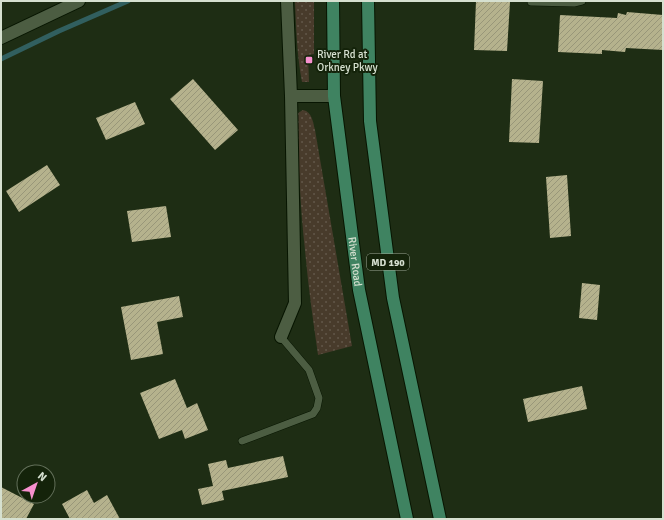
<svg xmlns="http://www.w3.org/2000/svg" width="664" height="520" viewBox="0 0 664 520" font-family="Signika,sans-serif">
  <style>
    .grass { fill: url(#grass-dots) }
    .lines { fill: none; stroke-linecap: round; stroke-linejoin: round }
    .stream { stroke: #315f5f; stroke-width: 5 }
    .building { fill: url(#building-hatch) }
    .service-casing { stroke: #071501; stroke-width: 8 }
    .minor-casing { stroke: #071501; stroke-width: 14 }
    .primary-casing { stroke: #071501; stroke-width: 14 }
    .service { stroke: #4c5d42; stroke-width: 7 }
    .minor { stroke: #4c5d42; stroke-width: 12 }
    .primary { stroke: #3f8361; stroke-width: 12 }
    .poi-dot { fill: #f790ce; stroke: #14230a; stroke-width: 1.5 }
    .labels { text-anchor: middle; stroke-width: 4; stroke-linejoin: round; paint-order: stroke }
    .shield { fill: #14230a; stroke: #9ca795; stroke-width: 1 }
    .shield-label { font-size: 10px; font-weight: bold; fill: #d6e0d0 }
    .poi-label { font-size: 11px; fill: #d6e0d0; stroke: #14230a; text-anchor: start }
    .street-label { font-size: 11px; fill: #d6e0d0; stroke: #14230a }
  </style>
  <defs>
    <pattern id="grass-dots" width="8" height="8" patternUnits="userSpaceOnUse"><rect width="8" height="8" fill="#483b2b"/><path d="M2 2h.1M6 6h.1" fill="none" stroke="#625749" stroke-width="1.8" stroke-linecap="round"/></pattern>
    <pattern id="building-hatch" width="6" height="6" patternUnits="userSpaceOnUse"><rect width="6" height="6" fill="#b5b28d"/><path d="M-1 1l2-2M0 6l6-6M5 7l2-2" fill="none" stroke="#989679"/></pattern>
  </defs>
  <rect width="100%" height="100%" fill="#1e2d14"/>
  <path class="grass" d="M295,1H314V54L308,55L309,82H302C297,55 296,28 295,1Z
    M303,110C312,112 313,122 315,130L352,346L318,355C313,320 308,285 305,250C300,206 299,163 296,119L298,113Z"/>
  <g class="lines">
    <path class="stream" d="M1,59L59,31L128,1"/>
  </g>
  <path class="building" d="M476,1L510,2L507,51L474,50Z
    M627,12L663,15V50L626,48L625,52L602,50V54L558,52L560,15L617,18L618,13L626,15Z
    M193,79L238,130L215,150L170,99Z
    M512,79L543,81L539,143L509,142Z
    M135,102L145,124L106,140L96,118Z
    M47,165L60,185L19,212L6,191Z
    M567,175L571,236L550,238L546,177Z
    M166,206L171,237L132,242L127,211Z
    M582,283L600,285L597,320L579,318Z
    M179,296L183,317L157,322L163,354L131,360L121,307Z
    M175,379L187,408L197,403L208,430L185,439L182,430L159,439L140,393Z
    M582,386L587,409L528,422L523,399Z
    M283,456L288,477L222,491L224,500L202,505L198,489L213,486L208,464L226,460L228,468Z
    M1,487L34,504L26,519H1Z
    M87,490L94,503L107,495L120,519H70L62,504Z"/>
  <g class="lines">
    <g class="service-casing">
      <path id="service" d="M531,2L574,3L582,1
        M242,441L313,414L317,408L319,398L309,370L281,337"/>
    </g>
    <g class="minor-casing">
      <path id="minor" d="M1,38L79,1
        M291,96H334
        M281,337L295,303L291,96L287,1"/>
    </g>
    <g class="primary-casing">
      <g id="primary">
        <path id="s1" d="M333,1L334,96L359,290L407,519"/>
        <path d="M368,1L370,121L393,298L440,519"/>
      </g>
    </g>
    <use href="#service" class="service"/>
    <use href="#minor" class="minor"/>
    <use href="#primary" class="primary"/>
  </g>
  <rect class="poi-dot" x="305" y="56" width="8" height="8" rx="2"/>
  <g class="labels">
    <rect class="shield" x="367" y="254" width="42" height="16" rx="3"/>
    <g class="shield-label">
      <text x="388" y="266">MD 190</text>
    </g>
    <g class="poi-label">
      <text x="317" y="58">River Rd at<tspan x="317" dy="13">Orkney Pkwy</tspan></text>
    </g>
    <g class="street-label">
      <text dy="4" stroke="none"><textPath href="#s1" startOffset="262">River Road</textPath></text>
    </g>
  </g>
  <rect width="664" height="520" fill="none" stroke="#d6e0d0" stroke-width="4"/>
  <g transform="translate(36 484) rotate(40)"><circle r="19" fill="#14230a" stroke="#626f59"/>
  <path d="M0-3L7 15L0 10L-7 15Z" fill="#f790ce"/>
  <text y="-6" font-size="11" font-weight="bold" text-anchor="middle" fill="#d6e0d0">N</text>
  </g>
</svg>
